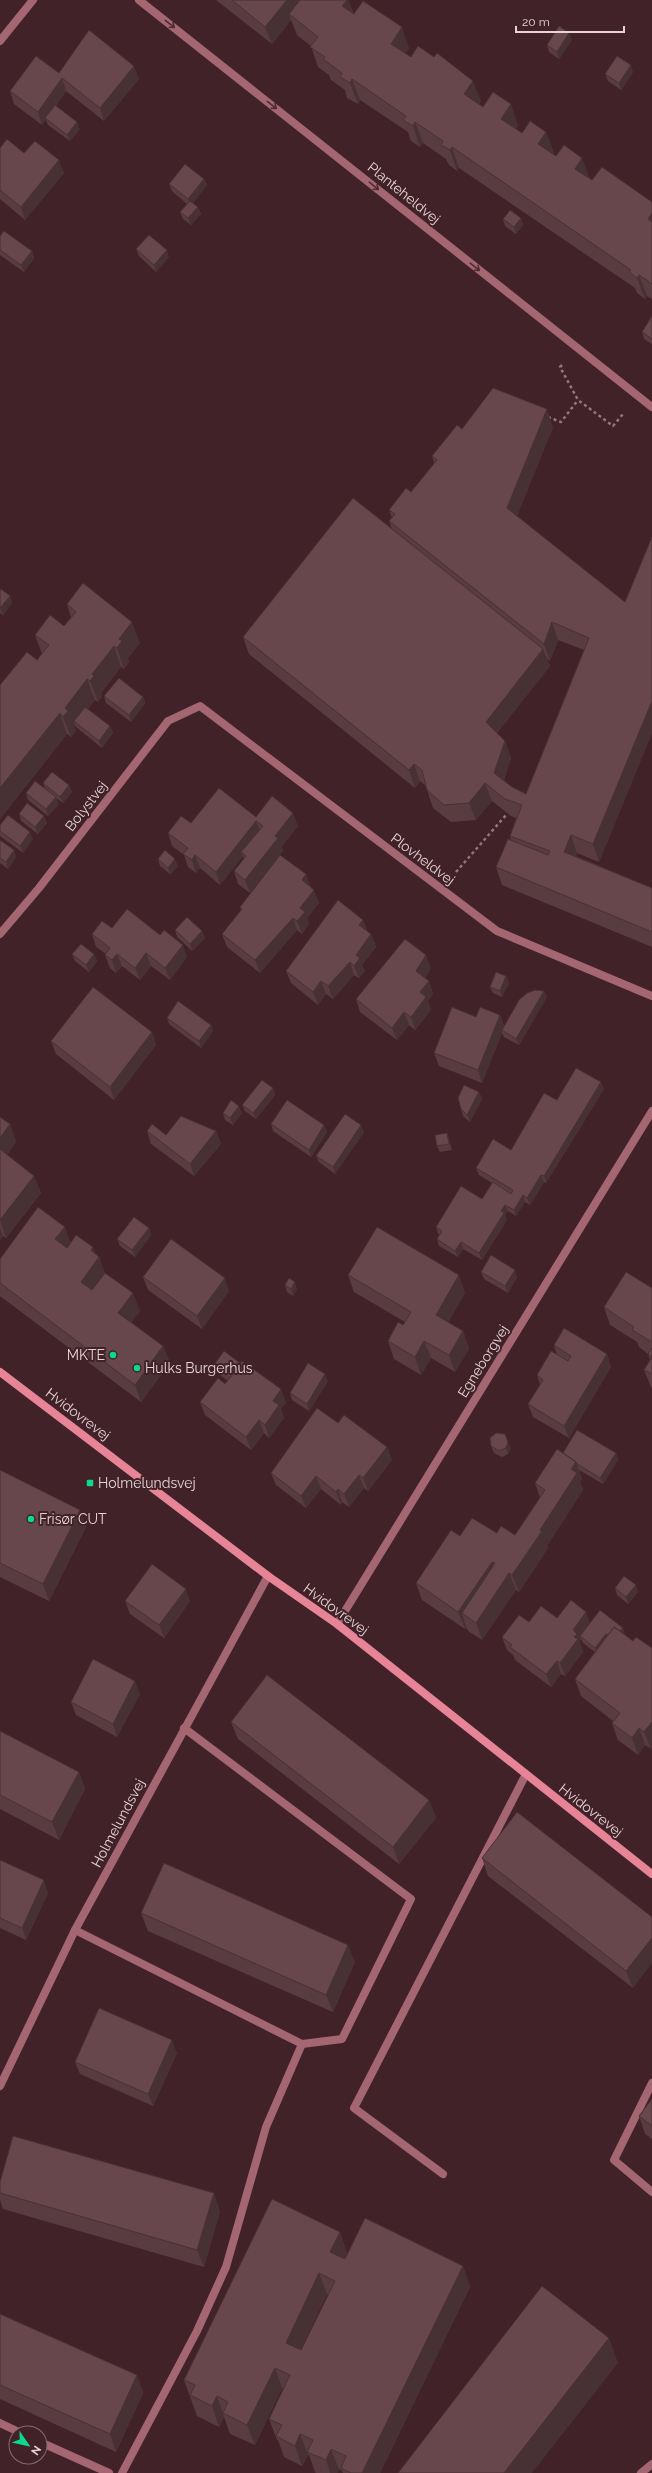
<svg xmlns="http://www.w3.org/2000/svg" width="652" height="2473" viewBox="0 0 652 2473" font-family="Raleway,sans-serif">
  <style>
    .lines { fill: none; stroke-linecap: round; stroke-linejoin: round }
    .path { stroke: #92797d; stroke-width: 2.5; stroke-dasharray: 3 3; stroke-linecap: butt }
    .lane { stroke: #a46671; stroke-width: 8 }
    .street { stroke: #a46671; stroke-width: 8 }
    .secondary { stroke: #e78497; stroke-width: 8 }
    .wall { fill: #593c41; fill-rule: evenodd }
    .shaded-wall { fill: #483135 }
    .building { fill: #67464c; stroke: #483135; fill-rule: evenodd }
    .oneway { stroke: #4f2c33 }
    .poi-dot { fill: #0cd98a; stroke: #402228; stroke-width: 1.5 }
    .labels { text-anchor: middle; stroke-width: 4; stroke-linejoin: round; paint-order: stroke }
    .street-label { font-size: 14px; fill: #e7d3d6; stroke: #402228 }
    .poi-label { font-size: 14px; fill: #e7d3d6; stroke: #402228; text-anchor: start }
  </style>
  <rect width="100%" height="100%" fill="#402228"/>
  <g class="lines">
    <path class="path" d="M562,365L560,367L578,400L613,426L623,414
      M548,417L561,422L578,400
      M456,872L507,814"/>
    <path class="lane" d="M184,1728L411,1899L342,2039L302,2044
      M75,1930L302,2044L266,2127L226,2267L197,2331L122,2473
      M652,2083L614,2160L652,2192
      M443,2174L354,2108L526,1774
      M0,2423L21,2433
      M40,2442L109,2473
      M641,2473L652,2464"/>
    <path class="street" d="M139,0L652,407
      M0,41L33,0
      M0,934L39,888L168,721L200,706L497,931L652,996
      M337,1624L652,1111
      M0,2086L75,1930L268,1576"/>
    <path class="secondary" d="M0,1372L268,1576L337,1624L652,1874"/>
  </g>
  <path class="wall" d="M216,0H348L354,14L409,48L405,54L481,101L479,104L483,107L518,125L516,129L522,133L546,132L554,153L553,154L592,180L652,202V299L647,296L645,299L637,293L635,288L459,168L457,171L449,165L446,159L423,143L420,147L411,141L408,132L360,100L358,104L347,98L345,90L331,80L329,75L318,67L311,46L297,35L291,20L272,44Z
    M572,40L559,59L549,52L547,45Z
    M633,72L621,90L608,81L605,74Z
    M59,73L139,79L104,121L66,91L56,106L80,129L70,141L48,125L46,120L42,125L14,104L10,91Z
    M0,148L24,153L64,173L25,220L0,199Z
    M204,179L207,185L193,203L198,207L201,214L191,225L183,219L180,212L187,204L172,191L169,184Z
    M521,218L523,225L516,234L505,226L503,219Z
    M0,236L32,251L34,258L24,272L0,255Z
    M136,249L169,257L156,272L139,256Z
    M652,316V344L644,339L642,332Z
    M553,427L517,516L625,602L652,537V733L599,862L577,853L576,856L652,888V947L502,885L496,867L511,840L510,836L516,818L511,816L492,801L476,820L451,822L433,808L427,790L425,785L420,781L415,788L249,654L243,637L392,529L389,521L392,518L389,510L411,492L434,463L432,456L462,429ZM558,640L584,650L526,794L512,787L504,780L511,758L505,741L497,733L550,666L547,659L550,661Z
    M0,591L10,596L12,603L3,615L0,613Z
    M67,604L140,643L128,658L129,662L124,669L121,667L101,693L102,697L98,702L95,700L88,709L110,726L113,733L102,748L76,727L75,725L74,727L76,731L71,737L67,734L0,819V685L37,660L42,654L35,635L64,626L71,617Z
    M104,696L143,697L145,703L131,722L106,703Z
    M43,783L69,785L72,792L63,803L56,798L59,804L48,816L28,800L26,793L45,789Z
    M19,814L44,816L47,823L38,834L21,821Z
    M256,817L298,826L281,847L283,851L250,893L238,884L234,871L244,859L243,856L220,885L200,868L196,873L188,867L184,855L172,846L168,833L191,823Z
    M0,825L33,839L23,853L0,836Z
    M0,840L14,850L16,857L8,869L0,863Z
    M158,859L178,866L170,874L160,866Z
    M306,874L310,886L319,903L307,918L309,924L302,934L297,930L260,973L227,947L222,934L241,910L240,907Z
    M363,920L367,931L371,934L376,947L362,965L365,971L359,978L354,975L333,999L326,994L318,1005L291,983L286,971Z
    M112,928L187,957L170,980L151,966L140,980L122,966L116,973L110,968L105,955L106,954L96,947L92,934Z
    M175,930L202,931L205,938L192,951L177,937Z
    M72,954H94L97,961L89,972L75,961Z
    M431,968L425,978L429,981L433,994L428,1001L431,1010L415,1030L409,1025L397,1040L360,1012L356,999Z
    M506,976L509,983L502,997L493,993L490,987Z
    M544,991L547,997L519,1045L504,1037L502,1033L482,1083L439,1066L434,1053L500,1015L504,1026Z
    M167,1018L211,1025L213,1031L201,1048L169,1024Z
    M152,1032L156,1045L114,1100L56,1054L51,1041Z
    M273,1088L275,1095L256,1119L245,1111L242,1105Z
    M604,1089L546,1183L544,1182L530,1205L525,1202L516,1216L508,1211L505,1215L507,1220L482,1260L463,1249L458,1257L439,1246L437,1239L440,1235L438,1234L436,1227L482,1199L492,1183L479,1175L476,1168L511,1150L557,1100Z
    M479,1092L482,1099L470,1122L463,1116L461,1109Z
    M223,1113H242L233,1125L225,1120Z
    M0,1117L10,1124L16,1142L7,1155L34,1176L41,1193L6,1238L3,1236L0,1240Z
    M271,1124L324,1125L327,1132L311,1157L273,1131Z
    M147,1131L166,1135L216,1131L221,1144L194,1176L151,1144Z
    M364,1132L335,1174L319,1162L316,1156Z
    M447,1133L449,1139L452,1150L440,1152L437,1146Z
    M149,1228L151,1235L135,1257L120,1246L117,1239Z
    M71,1243L96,1254L99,1257L105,1274L140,1311L131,1322L163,1346L170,1363L141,1402L0,1296V1259Z
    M481,1272L517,1277L508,1293L484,1279Z
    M348,1275L465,1293L448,1322L463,1331L469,1349L455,1372L431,1358L421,1375L394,1359L388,1341L403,1325L405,1322L354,1292Z
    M143,1277L229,1291L202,1329L148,1290Z
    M285,1285L297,1289L293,1296L287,1292Z
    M652,1288V1388L651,1387L644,1370L650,1360L648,1354L639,1347L637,1342L610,1325L604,1307Z
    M554,1345L607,1354L611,1367L569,1438L533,1417L528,1404L540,1385L537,1375L557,1355Z
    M214,1365L286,1402L281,1409L284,1418L269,1438L264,1433L251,1450L205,1415L200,1402L225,1384L228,1381L216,1372Z
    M328,1381L309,1411L292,1400L290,1393Z
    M338,1423L387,1447L392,1460L368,1491L364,1488L349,1507L342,1502L341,1505L321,1489L306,1508L276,1485L271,1473Z
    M490,1438L511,1448L508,1454L502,1457L494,1453L491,1446Z
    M563,1453H616L618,1460L603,1484L579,1470L582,1479L580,1482L583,1490L547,1546L548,1548L519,1592L516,1590L482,1640L468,1631L466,1627L465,1629L422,1600L416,1583L497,1533L515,1535L540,1498L535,1483Z
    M0,1470L86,1527L49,1601L0,1577Z
    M615,1588L638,1592L628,1604L617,1595Z
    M125,1601H190L164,1638L130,1614Z
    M557,1618L623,1628L651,1749L645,1745L638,1755L618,1740L612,1723L613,1721L581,1696L575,1679L595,1652L583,1643L581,1639L579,1640L583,1652L565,1676L561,1674L551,1687L515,1660L513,1655L507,1650L502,1637L529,1622Z
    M140,1694L117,1737L76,1715L71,1702Z
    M231,1722L429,1800L436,1818L399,1864L238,1739Z
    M0,1731L79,1772L85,1789L59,1840L0,1809Z
    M482,1858L652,1917L633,1988L488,1876Z
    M0,1860L48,1893L26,1940L0,1928Z
    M141,1913L355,1962L333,2012L148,1931Z
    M177,2053L153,2106L80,2074L75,2062Z
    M652,2099V2139L645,2134L639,2116Z
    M0,2182L220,2211L204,2267L3,2209L0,2200Z
    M340,2232L347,2253L345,2258L463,2266L470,2287L380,2473H343L342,2471L339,2469L337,2473H316L315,2472L309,2455H308L302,2466L284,2457L278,2440H277L269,2419L283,2389L282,2388L255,2445L230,2434L224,2417L219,2427L197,2416L184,2380ZM327,2294L329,2295L301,2350H300Z
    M0,2314L137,2375L143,2393L116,2452L0,2399Z"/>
  <path class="shaded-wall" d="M287,0H307L289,14L291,20L272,44L265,27Z
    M347,0H348L356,20L342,6Z
    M402,27L409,48L398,64L391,44Z
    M569,33L572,40L559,59L557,52Z
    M631,65L633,72L621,90L619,83Z
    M134,66L139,79L104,121L100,108Z
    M62,78L66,91L47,119L45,118L46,120L42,125L38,112Z
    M352,79L360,100L358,104L350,83Z
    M473,81L481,101L472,115L464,94Z
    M511,104L518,125L508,140L501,119Z
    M77,122L80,129L70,141L67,135Z
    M415,122L423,143L420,147L413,126Z
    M546,132L554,153L546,165L538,144Z
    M452,147L459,168L457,171L450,150Z
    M582,158L590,179L575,169Z
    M59,160L64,173L25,220L21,207Z
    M204,179L207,185L191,206L188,199Z
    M198,207L201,214L191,225L188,218Z
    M652,213V230L648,219Z
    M521,218L523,225L516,234L514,227Z
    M167,250L169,257L156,272L154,265Z
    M32,251L34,258L24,272L21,265Z
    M639,275L647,296L645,299L637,278Z
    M547,409L553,427L513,526L507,508Z
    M10,596L12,603L3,615L0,608Z
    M132,622L140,643L128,658L129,662L124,669L117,648L119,639Z
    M552,622L558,640L550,661L544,644Z
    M114,646L121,667L101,693L102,697L98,702L90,681L92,674Z
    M543,649L550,666L492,739L486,722Z
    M87,679L95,700L77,723L74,721L75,725L74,727L76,731L71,737L63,717L65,708Z
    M143,697L145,703L131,722L129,715Z
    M652,701V733L599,862L593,844Z
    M60,713L67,734L0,819V788Z
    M110,726L113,733L102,748L99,741Z
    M505,741L511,758L500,790L494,773Z
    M414,764L420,781L415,788L409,770Z
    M485,783L492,801L476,820L469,803Z
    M69,785L72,792L63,803L60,797Z
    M56,797L59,804L48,816L46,809Z
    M293,813L298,826L281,847L283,851L250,893L245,880L275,836Z
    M44,816L47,823L38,834L35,827Z
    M256,821L261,833L241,852L243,856L220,885L216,872Z
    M30,832L33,839L23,853L20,846Z
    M571,835L577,853L571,869L564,852Z
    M14,850L16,857L8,869L6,862Z
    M195,855L200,868L196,873L192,860Z
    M175,859L178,866L170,874L168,868Z
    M306,874L310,887L302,880Z
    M314,890L319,903L307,918L309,924L302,934L297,921L300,908Z
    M293,918L297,930L260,973L255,960Z
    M363,920L368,933L359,925Z
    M202,931L205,938L192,951L190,944Z
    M371,934L376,947L362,965L365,971L359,978L354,966L356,955Z
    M183,945L187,957L170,980L165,968Z
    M146,953L151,966L140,980L135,968Z
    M94,954L97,961L89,972L86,965Z
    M117,954L122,966L116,973L112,960Z
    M426,955L431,968L421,984L416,971Z
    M350,962L354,975L333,999L328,986Z
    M506,976L509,983L502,997L500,991Z
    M321,981L326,994L318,1005L313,992Z
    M429,981L433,994L428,1001L431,1010L415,1030L411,1017L420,992Z
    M544,991L547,997L519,1045L516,1039Z
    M404,1012L409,1025L397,1040L392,1028Z
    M500,1015L504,1028L502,1030V1033L482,1083L478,1070Z
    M211,1025L213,1031L201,1048L199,1041Z
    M152,1032L156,1045L114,1100L110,1087Z
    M601,1082L604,1089L546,1183L544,1176Z
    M273,1088L275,1095L256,1119L253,1113Z
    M479,1092L482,1099L470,1122L467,1115Z
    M239,1106L242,1113L233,1125L230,1118Z
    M10,1124L16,1142L1,1163L0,1160V1138Z
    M324,1125L327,1132L311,1157L309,1150Z
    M361,1125L364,1132L335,1174L333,1167Z
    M216,1131L221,1144L194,1176L190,1164Z
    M447,1133L449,1139L452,1150L449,1144Z
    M541,1175L544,1182L530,1205L527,1198Z
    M34,1176L41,1193L6,1238L0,1220Z
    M523,1195L525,1202L516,1216L514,1210Z
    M505,1205L508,1211L505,1215L507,1220L482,1260L479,1253L501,1211Z
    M65,1227L71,1244L62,1257L55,1239Z
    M0,1228L3,1236L0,1240Z
    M149,1228L151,1235L135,1257L132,1250Z
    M461,1242L463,1249L458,1257L455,1251Z
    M93,1247L98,1260L99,1257L106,1275L87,1300L81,1282L91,1250Z
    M515,1270L517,1277L508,1293L505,1286Z
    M459,1275L465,1293L442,1333L436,1315Z
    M225,1278L229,1291L202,1329L197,1316Z
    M295,1282L297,1289L293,1296L291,1289Z
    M133,1293L140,1311L125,1331L118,1313Z
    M463,1331L469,1349L455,1372L449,1355Z
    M424,1341L431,1358L421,1375L415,1357Z
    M163,1346L170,1363L141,1402L135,1385Z
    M607,1354L611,1367L569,1438L564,1426Z
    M325,1374L328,1381L309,1411L307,1404Z
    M281,1389L286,1402L281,1409L284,1418L269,1438L265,1425L273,1401Z
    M259,1420L264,1433L251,1450L246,1437Z
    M508,1442L511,1448L508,1454L506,1448Z
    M387,1447L392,1460L368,1491L363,1478Z
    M616,1453L618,1460L603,1484L600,1478Z
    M576,1462L582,1479L580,1482L583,1490L547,1546L548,1548L519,1592L512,1575L540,1530Z
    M359,1475L364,1488L349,1507L344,1494Z
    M316,1476L321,1489L306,1508L301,1496Z
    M338,1489L342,1502L341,1505L336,1492Z
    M80,1510L86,1527L49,1601L43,1584Z
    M492,1562L499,1579L462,1613L466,1627L465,1629L458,1612Z
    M509,1573L516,1590L482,1640L476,1623Z
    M636,1585L638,1592L628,1604L626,1597Z
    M186,1589L190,1601L164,1638L159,1625Z
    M586,1612L591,1625L580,1636L581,1639L579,1640L583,1652L565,1676L560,1663L573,1630Z
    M623,1628L625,1635L613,1640Z
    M606,1634L609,1641L598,1655L595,1648Z
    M557,1661L561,1674L551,1687L546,1674Z
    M135,1681L140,1694L117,1737L113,1724Z
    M652,1722V1748L651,1749L644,1732Z
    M639,1728L645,1745L638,1755L632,1738Z
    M79,1772L85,1789L59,1840L52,1822Z
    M429,1800L436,1818L399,1864L393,1847Z
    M44,1880L48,1893L26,1940L22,1928Z
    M652,1938V1963L633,1988L626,1971Z
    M348,1945L355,1962L333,2012L326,1995Z
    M172,2040L177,2053L153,2106L148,2094Z
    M214,2193L220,2211L204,2267L197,2250Z
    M340,2232L347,2253L338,2272L330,2252Z
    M463,2266L470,2287L380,2473H362Z
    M319,2273L327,2294L293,2363L286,2343Z
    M609,2338L618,2363L532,2473H504Z
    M275,2368L282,2388L255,2445L247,2425Z
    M137,2375L143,2393L116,2452L110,2434Z
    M217,2396L224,2417L219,2427L212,2406Z
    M300,2434L308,2455L302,2466L295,2446Z
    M331,2449L339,2469L337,2473H330L326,2460Z"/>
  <path class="building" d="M232,0H287L265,27Z
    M300,0H347L342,6L354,14L363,1L402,27L391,44L411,57L418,46L434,57L437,53L473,81L464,94L483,107L493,92L511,104L501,119L522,133L530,121L546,132L538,144L556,156L564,145L582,158L575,169L592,180L602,167L652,202V213L648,219L652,222V284L639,275L637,278L629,272L631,270L452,147L450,150L441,145L443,141L415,122L413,126L403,120L406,116L352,79L350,83L340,77L342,73L323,59L325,57L310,47L318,37L289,14Z
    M559,26L569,33L557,52L547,45Z
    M89,30L134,66L100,108L62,78L38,112L10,91L36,56L59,73Z
    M617,56L631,65L619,83L605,74Z
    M55,105L77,122L67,135L45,118Z
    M7,139L24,153L35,141L59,160L21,207L0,190V148Z
    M185,164L204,179L188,199L169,184Z
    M190,201L198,207L188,218L180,212Z
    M510,210L521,218L514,227L503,219Z
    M4,231L32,251L21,265L0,250V236Z
    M149,235L167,250L154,265L136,249Z
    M652,316V339L642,332Z
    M493,388L547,409L507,508L625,602L652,537V701L593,844L571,835L564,852L652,888V932L496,867L508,839L548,855L550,851L510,836L522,805L505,799L485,783L469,803L444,805L427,790L422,770L414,764L409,770L243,637L353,498L543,649L486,722L505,741L494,773L512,787L526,794L589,638L552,622L544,644L389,521L395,514L389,510L406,488L411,492L437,460L432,456L457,425L462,429Z
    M83,583L132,622L119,639L122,641L117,648L114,646L92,674L94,676L90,681L87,679L65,708L68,711L63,717L60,713L0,788V685L27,652L37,660L49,645L35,635L50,615L64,626L76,612L67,604Z
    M1,589L10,596L0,608V591Z
    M119,678L143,697L129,715L104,696Z
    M85,707L110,726L99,741L74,721Z
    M52,772L69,785L60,797L43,783Z
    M35,781L56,797L46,809L26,793Z
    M219,788L256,817L272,796L293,813L275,836L278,838L245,880L234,871L246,856L241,852L263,826L256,821L216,872L195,855L192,860L183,854L188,848L168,833L181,816L191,823Z
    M27,803L44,816L35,827L19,814Z
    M8,815L30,832L20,846L0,831V825Z
    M0,840L14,850L6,862L0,858Z
    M165,850L175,859L168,868L158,859Z
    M280,855L306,874L302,880L314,890L300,908L305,912L297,921L293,918L255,960L222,934L242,909L240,907Z
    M338,900L363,920L359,925L371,934L356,955L360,958L354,966L350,962L328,986L321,981L313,992L286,971Z
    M127,909L160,935L164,930L183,945L165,968L146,953L135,968L117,954L112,960L105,955L110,948L92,934L102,921L112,928Z
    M187,917L202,931L190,944L175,930Z
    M405,939L426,955L416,971L429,981L420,992L426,997L411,1017L404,1012L392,1028L356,999Z
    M81,944L94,954L86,965L72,954Z
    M496,972L506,976L500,991L490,987Z
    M93,987L152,1032L110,1087L51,1041Z
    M535,990L544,991L516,1039L502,1030L519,1000L527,993Z
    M178,1001L211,1025L199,1041L167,1018Z
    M452,1007L476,1017L480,1007L500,1015L478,1070L434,1053Z
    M576,1068L601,1082L544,1176L541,1175L527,1198L523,1195L514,1210L505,1205L501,1211L504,1213L479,1253L461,1242L455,1251L437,1239L442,1231L436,1227L461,1186L482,1199L493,1182L511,1194L513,1190L476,1168L493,1139L511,1150L544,1093L557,1100Z
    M262,1080L273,1088L253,1113L242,1105Z
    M464,1085L479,1092L467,1115L461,1109L458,1098Z
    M231,1100L239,1106L230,1118L223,1113Z
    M287,1100L324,1125L309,1150L271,1124Z
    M345,1114L361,1125L333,1167L316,1156Z
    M181,1116L216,1131L190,1164L147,1131L152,1124L166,1135Z
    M0,1117L10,1124L0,1138Z
    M447,1133L449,1144L437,1146L435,1135Z
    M0,1149L34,1176L0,1220Z
    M38,1207L65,1227L55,1239L67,1248L76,1235L93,1247L91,1250L99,1257L81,1282L92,1290L105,1273L133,1293L118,1313L163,1346L135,1385L0,1283V1259Z
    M134,1217L149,1228L132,1250L117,1239Z
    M377,1227L459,1275L436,1315L463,1331L449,1355L424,1341L415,1357L388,1341L398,1322L403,1325L411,1312L348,1275Z
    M171,1239L225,1278L197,1316L143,1277Z
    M491,1255L515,1270L505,1286L481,1272Z
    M626,1272L652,1288V1342L632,1330L634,1327L604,1307Z
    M289,1278L295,1282L291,1289L285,1285Z
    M564,1328L607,1354L564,1426L528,1404L543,1380L537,1375L551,1351L568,1361L571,1356L554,1345Z
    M652,1348V1357L648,1354Z
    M224,1351L240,1363L230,1378L214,1365Z
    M652,1357V1374L644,1370Z
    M242,1361L281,1389L273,1401L279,1405L265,1425L259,1420L246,1437L200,1402L218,1378L225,1384Z
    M308,1363L325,1374L307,1404L290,1393Z
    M317,1408L338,1423L344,1415L387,1447L363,1478L359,1475L344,1494L338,1489L336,1492L316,1476L301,1496L271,1473Z
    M577,1430L616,1453L600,1478L576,1463V1462L563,1453Z
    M496,1433L505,1434L508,1442L506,1448L499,1451L491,1446L490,1438Z
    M557,1449L576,1462L571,1469L577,1473L540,1530L542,1531L512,1575L509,1573L476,1623L462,1613L495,1563L492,1562L458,1612L416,1583L451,1530L460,1536L472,1518L497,1533L501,1526L515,1535L545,1490L535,1483Z
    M0,1470L80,1510L43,1584L0,1563Z
    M152,1564L186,1589L159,1625L125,1601Z
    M624,1576L636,1585L626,1597L615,1588Z
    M571,1600L586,1612L573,1630L577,1634L574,1637L578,1639L560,1663L557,1661L546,1674L510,1647L512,1645L502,1637L519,1615L529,1622L541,1606L557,1618Z
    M600,1610L623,1628L620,1631L614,1627L608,1635L606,1634L595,1648L580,1636Z
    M614,1627L633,1641L636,1637L652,1648V1722L644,1732L639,1728L632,1738L612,1723L620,1713L575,1679Z
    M93,1659L135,1681L113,1724L71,1702Z
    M267,1675L429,1800L393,1847L231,1722Z
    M0,1731L79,1772L52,1822L0,1795Z
    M517,1812L652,1917V1938L626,1971L482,1858Z
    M0,1860L44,1880L22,1928L0,1918Z
    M164,1863L348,1945L326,1995L141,1913Z
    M99,2008L172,2040L148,2094L75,2062Z
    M652,2099V2126L639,2116Z
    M13,2136L214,2193L197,2250L0,2193V2182Z
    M272,2199L340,2232L330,2252L345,2259L365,2218L463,2266L362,2473H351L341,2468L346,2456L331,2449L326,2460L307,2452L313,2440L300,2434L295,2446L276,2436L282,2425L269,2419L290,2375L275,2368L247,2425L223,2413L228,2402L217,2396L212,2406L190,2395L195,2385L184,2380ZM319,2273L335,2281L301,2350L286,2343Z
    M542,2286L609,2338L504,2473H398Z
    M0,2314L137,2375L110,2434L0,2385Z"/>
  <defs><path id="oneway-shaft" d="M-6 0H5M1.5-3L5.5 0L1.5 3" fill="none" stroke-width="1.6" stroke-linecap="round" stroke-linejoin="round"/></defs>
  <g class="oneway">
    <use href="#oneway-shaft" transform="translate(170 24) rotate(38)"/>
    <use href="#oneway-shaft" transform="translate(272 105) rotate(38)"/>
    <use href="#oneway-shaft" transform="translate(374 186) rotate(39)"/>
    <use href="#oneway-shaft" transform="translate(475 267) rotate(39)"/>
  </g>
  <g class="poi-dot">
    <circle cx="113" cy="1355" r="4"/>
    <circle cx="137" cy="1368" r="4"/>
    <rect x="86" y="1479" width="8" height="8" rx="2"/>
    <circle cx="31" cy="1519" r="4"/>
  </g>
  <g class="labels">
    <g class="street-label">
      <text transform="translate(404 193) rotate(39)" y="5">Planteheldvej</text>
      <text transform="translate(86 806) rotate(-52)" y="5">Bolystvej</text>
      <text transform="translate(423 859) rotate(37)" y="5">Plovheldvej</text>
      <text transform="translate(483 1361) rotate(-58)" y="5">Egneborgvej</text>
      <text transform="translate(78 1414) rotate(37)" y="5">Hvidovrevej</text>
      <text transform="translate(336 1609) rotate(36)" y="5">Hvidovrevej</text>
      <text transform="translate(591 1810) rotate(38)" y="5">Hvidovrevej</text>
      <text transform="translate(118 1823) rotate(-62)" y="5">Holmelundsvej</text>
    </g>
    <g class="poi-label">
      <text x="105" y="1360" text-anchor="end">MKTE</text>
      <text x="145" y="1373">Hulks Burgerhus</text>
      <text x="98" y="1488">Holmelundsvej</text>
      <text x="39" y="1524">Frisør CUT</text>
    </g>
  </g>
  <g transform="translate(28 2445) rotate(124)"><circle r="19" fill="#402228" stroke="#83696e"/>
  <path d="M0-3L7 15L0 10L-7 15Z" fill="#0cd98a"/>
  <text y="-6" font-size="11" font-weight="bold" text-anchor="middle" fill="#e7d3d6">N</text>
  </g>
  <path d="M516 26v6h108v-6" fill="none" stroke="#e7d3d6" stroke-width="2"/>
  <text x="522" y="26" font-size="12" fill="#e7d3d6" stroke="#402228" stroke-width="3" paint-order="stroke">20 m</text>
</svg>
